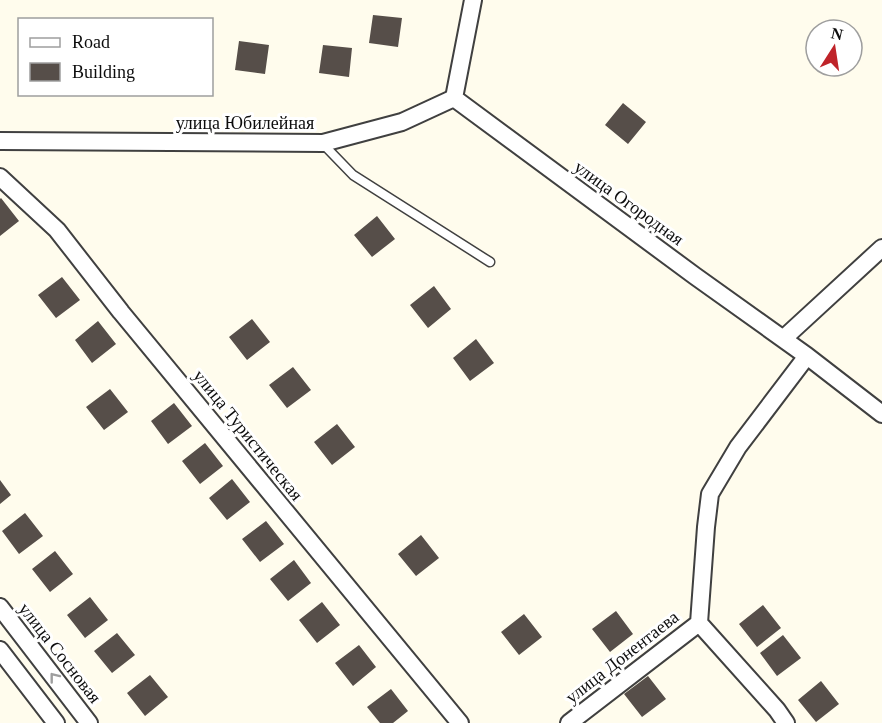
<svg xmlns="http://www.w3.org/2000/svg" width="882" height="723" viewBox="0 0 882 723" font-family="'Times New Roman',serif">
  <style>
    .building { fill: #564e49 }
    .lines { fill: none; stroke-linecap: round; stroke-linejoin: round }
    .service-casing { stroke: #404040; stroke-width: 11 }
    .minor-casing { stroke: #404040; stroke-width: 20 }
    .service { stroke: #fff; stroke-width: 8 }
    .minor { stroke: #fff; stroke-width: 16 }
    .oneway { stroke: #9e9e9e }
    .labels { text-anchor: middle; stroke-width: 6; stroke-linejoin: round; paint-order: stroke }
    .street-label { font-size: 18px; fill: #0d0d0d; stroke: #fff }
  </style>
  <rect width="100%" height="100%" fill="#fffced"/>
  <path class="building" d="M373,15L402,18L398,47L369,43Z
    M239,41L269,45L265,74L235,70Z
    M323,45L352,48L349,77L319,73Z
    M623,103L646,122L628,144L605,125Z
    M1,198L19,221L0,236V199Z
    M377,216L395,239L372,257L354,235Z
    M62,277L80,300L56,318L38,295Z
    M434,286L451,309L428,328L410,305Z
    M252,319L270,342L247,360L229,337Z
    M98,321L116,344L92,363L75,340Z
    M476,339L494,363L470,381L453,358Z
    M293,367L311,390L287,408L269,385Z
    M110,389L128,412L104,430L86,407Z
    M174,403L192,426L168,444L151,421Z
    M337,424L355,447L332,465L314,442Z
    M205,443L223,466L200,484L182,461Z
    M232,479L250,502L227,520L209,498Z
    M0,480L11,495L0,504Z
    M25,513L43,536L19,554L2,531Z
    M266,521L284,544L260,562L242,539Z
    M421,535L439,558L416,576L398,554Z
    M55,551L73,574L50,592L32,569Z
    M294,560L311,583L288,601L270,579Z
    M90,597L108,620L85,638L67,615Z
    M322,602L340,625L317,643L299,620Z
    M763,605L781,628L757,647L739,624Z
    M616,611L633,634L610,652L592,629Z
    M524,614L542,637L519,655L501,632Z
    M117,633L135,655L112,673L94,651Z
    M783,635L801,658L777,676L760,653Z
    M359,645L376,667L353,686L335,663Z
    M150,675L168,697L145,716L127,693Z
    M648,676L666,699L642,717L624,694Z
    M821,681L839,704L816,722L798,700Z
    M391,689L408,711L393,723H380L367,707Z"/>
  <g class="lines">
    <g class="service-casing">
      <path id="service" d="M323,144L353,175L490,262"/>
    </g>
    <g class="minor-casing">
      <path id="minor" d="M454,98L695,276L807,356L882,414
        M0,141L323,143L402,122L454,98L473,0
        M0,177L57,230L121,312L460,723
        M783,339L882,248
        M0,607L89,723
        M0,650L56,723
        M569,723L699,623
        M786,723L777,710L699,623L706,527L710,494L738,447L807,356"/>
    </g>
    <use href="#service" class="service"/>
    <use href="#minor" class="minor"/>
  </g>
  <defs><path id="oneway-chevron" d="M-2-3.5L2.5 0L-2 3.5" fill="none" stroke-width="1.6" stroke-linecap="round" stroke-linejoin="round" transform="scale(1.5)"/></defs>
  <use class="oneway" href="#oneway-chevron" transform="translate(54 677) rotate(-128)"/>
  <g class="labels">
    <g class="street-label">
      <text x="245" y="129">улица Юбилейная</text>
      <text transform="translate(629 203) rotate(36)" y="6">улица Огородная</text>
      <text transform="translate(248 435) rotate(51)" y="6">улица Туристическая</text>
      <text transform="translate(60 653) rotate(52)" y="6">улица Сосновая</text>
      <text transform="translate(622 657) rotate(-38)" y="6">улица Донентаева</text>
    </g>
  </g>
  <rect x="18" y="18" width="195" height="78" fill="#ffffff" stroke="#9e9e9e" stroke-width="1.5"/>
  <rect x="30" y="38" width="30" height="9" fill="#ffffff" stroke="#9e9e9e" stroke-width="1.5"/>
  <text x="72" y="48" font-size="18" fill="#0d0d0d">Road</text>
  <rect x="30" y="63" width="30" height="18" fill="#564e49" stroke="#9e9e9e" stroke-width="1.5"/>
  <text x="72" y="78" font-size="18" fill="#0d0d0d">Building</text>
  <g transform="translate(834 48) rotate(12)"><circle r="28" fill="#ffffff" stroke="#9e9e9e" stroke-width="1.5"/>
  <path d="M0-4.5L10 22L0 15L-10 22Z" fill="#bf2329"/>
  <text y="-9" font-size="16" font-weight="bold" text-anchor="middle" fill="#0d0d0d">N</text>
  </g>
</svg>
